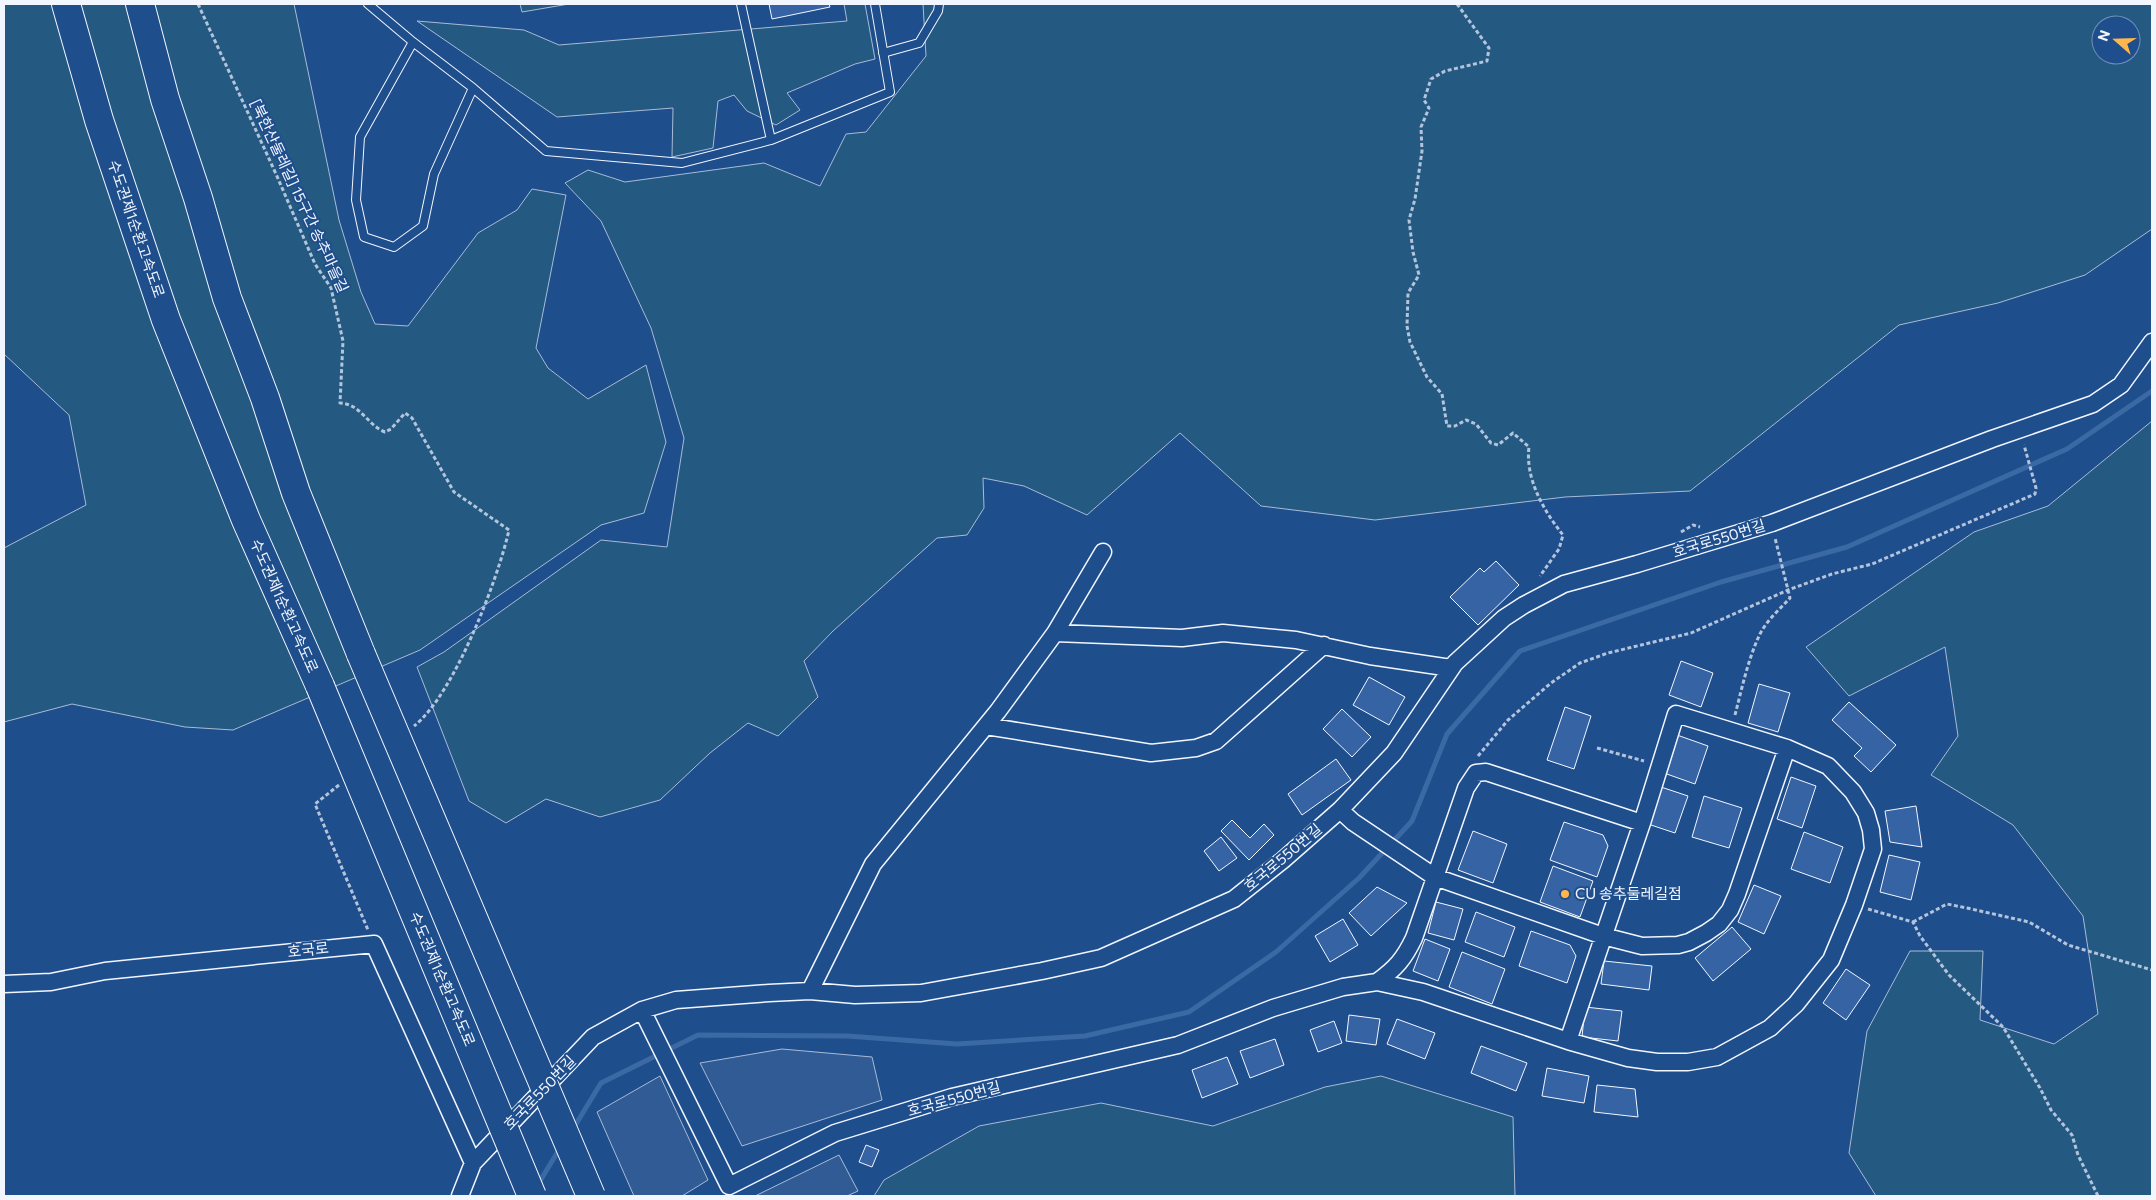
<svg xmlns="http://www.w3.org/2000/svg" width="2156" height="1200" viewBox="0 0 2156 1200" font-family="Commissioner,'Noto Sans KR',sans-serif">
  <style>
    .green { fill: #245a82; stroke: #a8bbd7; fill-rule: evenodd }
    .parking { fill: #305b95; stroke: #a8bbd7 }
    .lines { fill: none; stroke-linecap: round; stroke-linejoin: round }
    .stream { stroke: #3b69a3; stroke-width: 5 }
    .building { fill: #3563a3; stroke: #f2f6ff }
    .lane-casing { stroke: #f2f6ff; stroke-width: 10 }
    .street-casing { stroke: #f2f6ff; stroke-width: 19 }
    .highway-casing { stroke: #f2f6ff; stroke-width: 30 }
    .path { stroke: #b3c4dc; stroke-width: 3; stroke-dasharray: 4 2.5; stroke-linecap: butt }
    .lane { stroke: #1f4e8c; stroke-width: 8 }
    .street { stroke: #1f4e8c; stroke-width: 16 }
    .highway { stroke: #1f4e8c; stroke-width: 28 }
    .highway-bridge-casing { stroke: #f2f6ff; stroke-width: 30; stroke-linecap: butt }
    .highway-bridge { stroke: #1f4e8c; stroke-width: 28 }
    .poi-dot { fill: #ffb74d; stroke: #1f4e8c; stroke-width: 2 }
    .labels { text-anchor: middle; stroke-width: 4; stroke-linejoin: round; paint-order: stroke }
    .street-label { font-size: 15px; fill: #f2f6ff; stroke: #1f4e8c }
    .poi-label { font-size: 15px; fill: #f2f6ff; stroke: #1f4e8c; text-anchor: start }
  </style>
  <rect width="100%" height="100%" fill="#1f4e8c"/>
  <path class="green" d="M4,4H294L339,220L361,292L375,324L408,326L478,233L517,210L532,189L566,195L536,348L548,368L588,399L646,365L666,442L644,513L601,525L420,650L233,730L185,727L72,704L4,722V548L86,505L69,415L4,354Z
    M520,4H569L522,12Z
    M844,4H865L875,59L855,64L787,93L800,110L776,125L747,111L734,95L718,101L713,148L672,157L673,108L557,117L417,21L524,30L559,45L847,21Z
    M923,4H2152V229L2085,275L1998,303L1899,325L1690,491L1565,497L1375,520L1261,506L1180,433L1087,515L1024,486L983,478L984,508L967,535L937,538L833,631L804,661L818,697L778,736L748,723L710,753L660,800L600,817L546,799L506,823L469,801L417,667L444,652L601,540L667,547L684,438L651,328L601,221L565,183L588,170L625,182L764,163L820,186L846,134L866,132L926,56ZM2101,25H2131V55H2101Z
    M2152,421V1196H1876L1849,1153L1867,1031L1910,951H1983L1980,1020L2054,1044L2098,1014L2083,916L2013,825L1931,775L1958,736L1945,647L1849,696L1806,647L1974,532L2048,506Z
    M1381,1076L1513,1117L1515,1196H874L884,1180L979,1126L1101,1103L1213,1126L1325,1087Z"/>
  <path class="parking" d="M782,1049L872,1057L882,1100L742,1146L700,1063Z
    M660,1076L708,1180L682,1196H634L597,1112Z
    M839,1155L858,1191L847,1196H755Z"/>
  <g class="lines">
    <path class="stream" d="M573,1129L601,1083L698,1035L847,1036L957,1044L1085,1036L1189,1012L1276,952L1359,878L1412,821L1447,734L1520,651L1721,582L1847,547L2067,449L2152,391
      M537,1186L560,1148"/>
  </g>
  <path class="building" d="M769,4H829L830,7L772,19Z
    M1496,561L1519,585L1478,625L1450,597L1480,568L1484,572Z
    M1681,661L1713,673L1701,707L1669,695Z
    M1369,677L1405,697L1389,725L1353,705Z
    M1759,684L1790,693L1778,732L1748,723Z
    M1849,702L1896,745L1871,772L1854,756L1862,748L1832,720Z
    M1565,707L1591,716L1574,769L1547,760Z
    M1342,709L1371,737L1352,757L1323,729Z
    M1677,735L1708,746L1695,784L1664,773Z
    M1336,759L1351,780L1302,815L1288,794Z
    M1791,777L1816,786L1802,828L1777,819Z
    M1661,787L1688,796L1675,833L1648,824Z
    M1704,796L1742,808L1729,848L1692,837Z
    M1916,806L1922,847L1890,842L1885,811Z
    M1232,820L1250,838L1264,824L1274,835L1249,860L1221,831Z
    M1564,822L1603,835L1608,846L1597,877L1550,860Z
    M1473,831L1507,844L1493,883L1458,870Z
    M1804,832L1843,847L1830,883L1791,869Z
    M1221,837L1237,858L1219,871L1204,851Z
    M1889,855L1920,862L1911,900L1880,892Z
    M1553,866L1593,881L1580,917L1540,902Z
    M1754,885L1781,896L1764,934L1738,922Z
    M1377,887L1407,903L1371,936L1349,913Z
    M1436,902L1463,909L1454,940L1428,933Z
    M1476,912L1515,927L1504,957L1465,942Z
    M1343,919L1358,945L1330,962L1315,936Z
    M1732,927L1751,949L1713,981L1695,958Z
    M1531,931L1570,945L1576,956L1567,983L1519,966Z
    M1425,939L1450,949L1438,981L1413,971Z
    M1462,952L1505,969L1492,1004L1449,987Z
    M1604,961L1652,966L1649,990L1601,984Z
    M1846,969L1870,985L1846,1020L1823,1003Z
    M1585,1007L1622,1011L1618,1041L1582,1037Z
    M1349,1015L1380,1019L1376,1045L1346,1041Z
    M1397,1019L1435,1033L1425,1059L1387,1044Z
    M1334,1021L1342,1043L1318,1052L1310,1030Z
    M1275,1039L1284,1065L1250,1078L1240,1051Z
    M1481,1046L1527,1063L1516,1091L1471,1073Z
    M1227,1057L1238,1084L1202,1098L1192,1070Z
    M1547,1068L1589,1076L1584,1103L1542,1096Z
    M1597,1085L1635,1089L1638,1117L1594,1112Z
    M866,1145L879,1150L872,1167L859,1162Z"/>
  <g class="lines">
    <g class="lane-casing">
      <path id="lane" d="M368,4L413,42L360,137L356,200L364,237L394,247L423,226L434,174L473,88L546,151L682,163L771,140L741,4
        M413,42L473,88
        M883,53L919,43L938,11L939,4
        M771,140L890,92L875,4"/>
    </g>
    <g class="street-casing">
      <path id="street" d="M1055,633L1182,638L1223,633L1296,640L1370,656L1451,668
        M986,726L1151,753L1196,748L1216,741L1324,645
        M1340,810L1353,822L1435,877L1603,936L1642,946L1678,945L1689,942L1706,933L1719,924L1730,910L1737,894L1787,748
        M4,984L51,982L105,971L374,944L473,1163
        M810,991L873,864L998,711L1055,633L1103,552
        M642,1010L729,1186L835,1133L952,1097L1178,1045L1273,1008L1343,987L1377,982
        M1568,1041L1642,823L1676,714L1787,748L1828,766L1853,792L1866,813L1871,830L1873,849L1854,905L1831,960L1796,1004L1770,1028L1717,1057L1688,1062H1657L1628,1058L1568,1041L1423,992L1377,982C1396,968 1404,959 1414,938L1466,788L1476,773L1486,772L1642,823
        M460,1196L473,1163L593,1037L642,1010L676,1000L769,993L810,991L855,995L921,993L1042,971L1101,958L1234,899L1283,860L1340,810L1394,753L1455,663L1504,618L1524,605L1564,584L1637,564L1772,523L1992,439L2093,404L2121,385L2152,342"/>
    </g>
    <g class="highway-casing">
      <path id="highway" d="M66,4L99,120L166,320L246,520L320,686
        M140,4L165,99L198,198L227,298L265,398L296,493L361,654"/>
    </g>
    <path class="path" d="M198,4L276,174L315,264L331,288L343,341L340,403C361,404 367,425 385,432L391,429L405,413L412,418L454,492L509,530C498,579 454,695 414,726
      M1457,4L1489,48L1487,61L1445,71L1431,79L1424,100L1429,108L1421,127L1422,151L1415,199L1409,220L1413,252L1419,275L1408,293L1407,326L1410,342L1427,377L1442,394L1447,426H1455L1466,420L1476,424L1491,443L1498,445L1513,433L1529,447C1525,479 1544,511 1563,535L1559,549L1540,576
      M1681,532L1693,525L1700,527
      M1735,715C1742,688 1748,659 1760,634C1767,620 1780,609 1790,598L1775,538
      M1597,748L1644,761
      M1478,756L1508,720L1551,683L1580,663L1608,653L1691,633L1788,590L1832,574L1872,564L2035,494L2036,488L2024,445
      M339,785L315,804L368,930
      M1868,909L1913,922L1920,936L1949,975L2003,1027L2040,1088L2051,1110L2072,1135L2078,1155L2098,1196
      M1913,922L1947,904L1967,908L2029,922L2068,945L2152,970"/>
    <use href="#lane" class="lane"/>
    <use href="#street" class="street"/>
    <use href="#highway" class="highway"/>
    <g class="highway-bridge-casing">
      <path id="highway-bridge" d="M361,654L591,1196
        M320,686L532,1196"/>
    </g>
    <use href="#highway-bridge" class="highway-bridge"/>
  </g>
  <circle class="poi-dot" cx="1565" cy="894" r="5"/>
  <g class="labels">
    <g class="street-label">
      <text transform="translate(299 196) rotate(65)" y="5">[북한산둘레길] 15구간 송추마을길</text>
      <text transform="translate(136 229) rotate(71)" y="5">수도권제1순환고속도로</text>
      <text transform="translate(1719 539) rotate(-17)" y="5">호국로550번길</text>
      <text transform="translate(284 606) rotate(66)" y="5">수도권제1순환고속도로</text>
      <text transform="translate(1283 858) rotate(-40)" y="5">호국로550번길</text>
      <text transform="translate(308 950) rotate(-6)" y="5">호국로</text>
      <text transform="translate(442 979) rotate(67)" y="5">수도권제1순환고속도로</text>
      <text transform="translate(540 1093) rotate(-46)" y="5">호국로550번길</text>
      <text transform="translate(954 1099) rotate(-15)" y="5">호국로550번길</text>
    </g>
    <g class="poi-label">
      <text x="1575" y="899">CU 송추둘레길점</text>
    </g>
  </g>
  <rect width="2156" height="1200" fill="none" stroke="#f2f6ff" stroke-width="10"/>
  <g transform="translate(2116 40) rotate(290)"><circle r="24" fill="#1f4e8c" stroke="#7391ba"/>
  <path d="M0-4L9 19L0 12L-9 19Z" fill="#ffb74d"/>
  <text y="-8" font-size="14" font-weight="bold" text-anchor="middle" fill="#f2f6ff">N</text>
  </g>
</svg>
